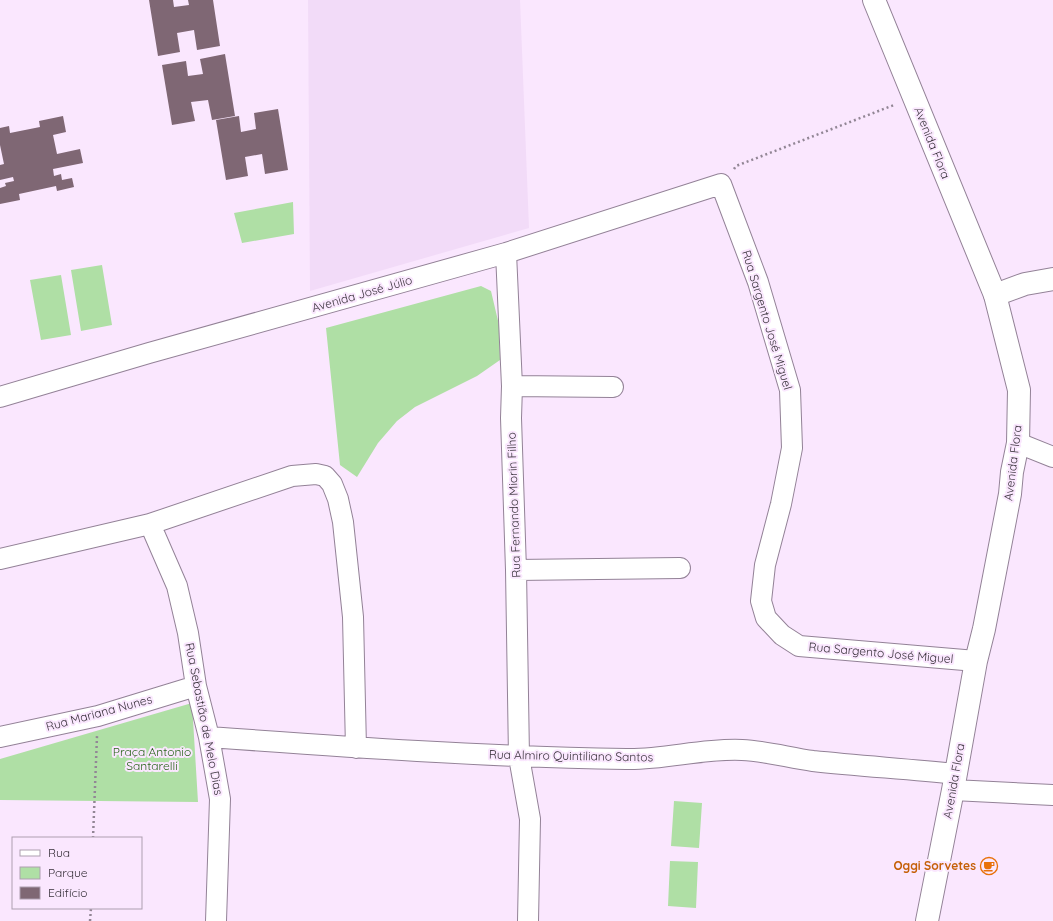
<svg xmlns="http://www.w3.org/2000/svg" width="1053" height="921" viewBox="0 0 1053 921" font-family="Quicksand,sans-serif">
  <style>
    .built { fill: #f2dbf8 }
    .green { fill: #afdfa5 }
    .building { fill: #7f6774 }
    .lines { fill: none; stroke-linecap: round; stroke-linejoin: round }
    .minor-casing { stroke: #938297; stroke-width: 22 }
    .tertiary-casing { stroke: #938297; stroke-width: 24 }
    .secondary-casing { stroke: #938297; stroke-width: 24 }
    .path { stroke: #928695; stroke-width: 2.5; stroke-dasharray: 2 3; stroke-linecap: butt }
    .minor { stroke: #fff; stroke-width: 20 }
    .tertiary { stroke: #fff; stroke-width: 22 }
    .secondary { stroke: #fff; stroke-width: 22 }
    .labels { text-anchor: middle; stroke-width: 4; stroke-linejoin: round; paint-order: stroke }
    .street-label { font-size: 12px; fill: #39323b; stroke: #fae7fe }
    .park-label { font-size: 12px; fill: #29651b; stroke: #fae7fe }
    .food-label { font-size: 12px; font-weight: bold; fill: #c56008; stroke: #fae7fe; text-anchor: end }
  </style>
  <rect width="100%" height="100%" fill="#fae7fe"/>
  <path class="built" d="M308,0H520L529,228L310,291Z"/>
  <path class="green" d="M293,202L294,234L242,243L234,213Z
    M102,265L112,325L81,331L71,270Z
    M61,275L71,335L41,340L30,280Z
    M481,286L491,291L499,325L500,360L477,376L415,407L397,421L378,443L357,477L340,465L326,328Z
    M192,703L198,802L0,800V759Z
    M674,801L702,803L699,848L671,846Z
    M670,861L698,862L696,908L668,906Z"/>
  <path class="building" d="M149,0H173L174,7L189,5L188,0H213L220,46L197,50L194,30L177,33L180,52L158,56Z
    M225,54L235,116L212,120L208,100L191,102L195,121L172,125L162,65L186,61L188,76L203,74L200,59Z
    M278,109L288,170L265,174L262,154L245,157L248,176L226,180L216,120L239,116L241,132L256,129L254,113Z
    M63,116L66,132L53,135L57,154L80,149L83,163L53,169L54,176L61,174L62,180L72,178L74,187L57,191L56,186L19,194L20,200L0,204V188L6,186L5,183L14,181L13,177L0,180V165L4,164L0,145V128L9,126L10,133L40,127L39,121Z"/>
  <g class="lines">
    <g class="minor-casing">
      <path id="minor" d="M506,253L512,386L511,418L516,570L519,757L530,819L528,921
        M512,386L613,387
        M0,397L149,353L506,253L721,184L758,282L790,390L792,448L781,504L765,565L761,601L766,618L782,635L799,646L976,661
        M1018,443L1053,457
        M150,524L177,586L188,633L196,686L209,737L220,799L216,921
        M0,559L150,524L292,476L316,474L325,476L332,484L338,499L343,522L353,617L356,748
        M516,570L680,568
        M0,737L98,716L196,686
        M209,737C348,747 487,757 626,759C665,760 703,748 742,750C766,751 790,758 813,761C860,766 908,769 956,774
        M953,790L1053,795"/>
    </g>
    <g class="tertiary-casing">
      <path id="tertiary" d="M995,295L1025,284L1053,279"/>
    </g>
    <g class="secondary-casing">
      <path id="secondary" d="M874,0L995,295L1019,390L1018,443L1012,472L1010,494L984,629L976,661L953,790L927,921"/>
    </g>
    <path class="path" d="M734,169L736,166L894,105
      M93,838L97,736
      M90,921L91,908"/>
    <use href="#minor" class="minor"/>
    <use href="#tertiary" class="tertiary"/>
    <use href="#secondary" class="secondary"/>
  </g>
  <defs>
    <g id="cafe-ring" transform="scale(0.9)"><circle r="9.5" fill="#fae7fe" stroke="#e8710a" stroke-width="1.5"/><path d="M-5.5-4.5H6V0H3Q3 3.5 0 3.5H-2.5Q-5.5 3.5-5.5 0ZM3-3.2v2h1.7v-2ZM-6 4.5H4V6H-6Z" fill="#e8710a"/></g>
  </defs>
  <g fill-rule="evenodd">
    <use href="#cafe-ring" x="989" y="866"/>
  </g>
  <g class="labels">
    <g class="street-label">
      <text transform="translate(932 143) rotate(68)" y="4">Avenida Flora</text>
      <text transform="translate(362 294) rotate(-16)" y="4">Avenida José Júlio</text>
      <text transform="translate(767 320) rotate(73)" y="4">Rua Sargento José Miguel</text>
      <text transform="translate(1013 463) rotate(-83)" y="4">Avenida Flora</text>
      <text transform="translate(514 505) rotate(-92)" y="4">Rua Fernando Miorin Filho</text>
      <text transform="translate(881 653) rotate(5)" y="4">Rua Sargento José Miguel</text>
      <text transform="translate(99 713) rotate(-15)" y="4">Rua Mariana Nunes</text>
      <text transform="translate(204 719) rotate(79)" y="4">Rua Sebastião de Melo Dias</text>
      <text transform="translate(571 756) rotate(1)" y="4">Rua Almiro Quintiliano Santos</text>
      <text transform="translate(954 781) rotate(-80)" y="4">Avenida Flora</text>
    </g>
    <g class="park-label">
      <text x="152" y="756">Praça Antonio<tspan x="152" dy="14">Santarelli</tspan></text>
    </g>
    <g class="food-label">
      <text x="976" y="870">Oggi Sorvetes</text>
    </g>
  </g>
  <rect x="12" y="837" width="130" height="72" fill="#fae7fe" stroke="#ad9fb0"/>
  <rect x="20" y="850" width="20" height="6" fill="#ffffff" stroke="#ad9fb0"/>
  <text x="48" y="857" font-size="12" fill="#39323b">Rua</text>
  <rect x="20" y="867" width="20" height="12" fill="#afdfa5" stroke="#ad9fb0"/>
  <text x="48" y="877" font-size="12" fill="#39323b">Parque</text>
  <rect x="20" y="887" width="20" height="12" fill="#7f6774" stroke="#ad9fb0"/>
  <text x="48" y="897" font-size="12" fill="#39323b">Edifício</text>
</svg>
